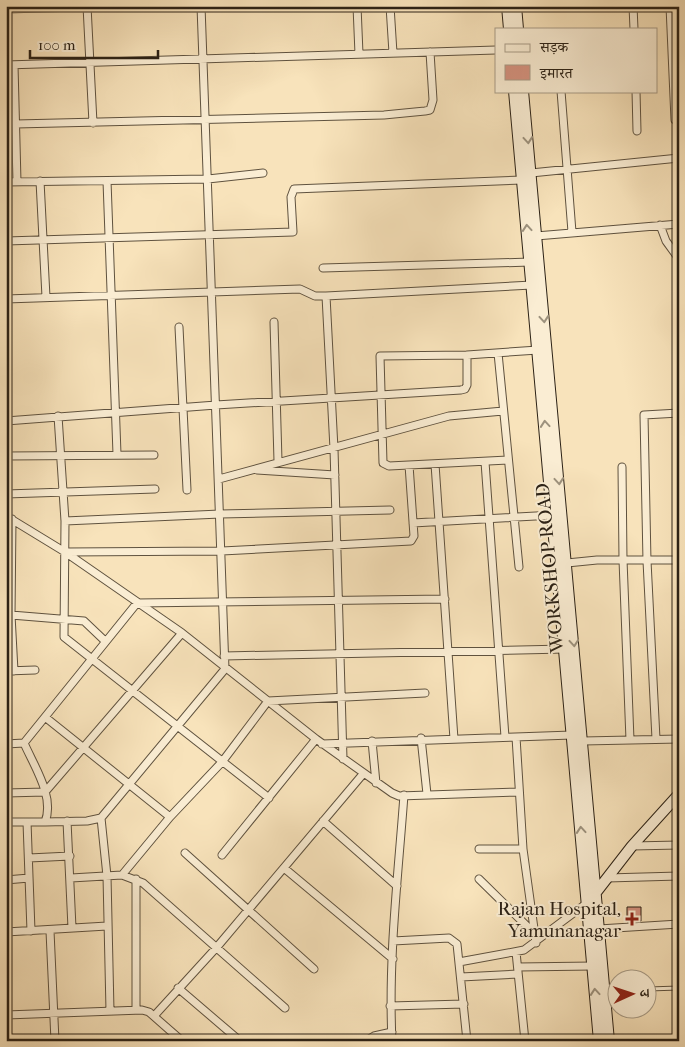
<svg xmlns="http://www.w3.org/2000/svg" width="685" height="1047" viewBox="0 0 685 1047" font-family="'IM FELL French Canon','Noto Serif Devanagari',serif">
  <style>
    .building { fill: #d5927f; stroke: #2c2216 }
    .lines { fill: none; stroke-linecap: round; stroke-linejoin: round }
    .service-casing { stroke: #5f523f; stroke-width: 5 }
    .minor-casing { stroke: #5f523f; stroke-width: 9 }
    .secondary-casing { stroke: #2c2216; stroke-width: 12 }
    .service { stroke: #faedd3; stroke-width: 3 }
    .minor { stroke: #faedd3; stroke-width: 7 }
    .secondary { stroke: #faedd3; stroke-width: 10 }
    .oneway { stroke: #9d927e }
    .poi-dot { fill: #8f2418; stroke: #faedd3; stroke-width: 2 }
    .labels { text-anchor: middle; stroke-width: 4; stroke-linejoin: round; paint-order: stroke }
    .street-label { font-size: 19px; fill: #2c2216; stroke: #faedd3 }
    .poi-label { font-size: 19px; fill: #2c2216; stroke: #faedd3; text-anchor: end }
  </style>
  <rect width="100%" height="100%" fill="#f8e3bb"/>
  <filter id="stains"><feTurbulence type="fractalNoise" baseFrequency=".004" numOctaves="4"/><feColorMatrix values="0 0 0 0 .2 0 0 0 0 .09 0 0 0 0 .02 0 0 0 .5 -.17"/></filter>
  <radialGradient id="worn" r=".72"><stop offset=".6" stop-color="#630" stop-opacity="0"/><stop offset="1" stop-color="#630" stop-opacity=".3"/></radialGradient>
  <path class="building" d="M627,907H641V921L627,922Z"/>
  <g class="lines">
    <g class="service-casing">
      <path id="service" d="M648,989L679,988
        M605,991H618"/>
    </g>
    <g class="minor-casing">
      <path id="minor" d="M87,6L93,123
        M357,6L359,54
        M390,6L393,53
        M633,6L634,29
        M670,6L675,120L679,121
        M6,9L114,6
        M6,65L496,50
        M14,65L17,182
        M561,91L572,232
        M636,91L637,131
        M16,124L384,115L425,111L430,110L433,100L430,52
        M531,173L679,158
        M40,181L46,297
        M107,181L117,454
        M6,182L208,179L263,173
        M660,225L666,241L679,259
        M536,236L679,224
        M6,241L293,232L291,197L294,189L522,180
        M323,268L530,262
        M326,296L334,449L343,759
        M6,299L300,289L315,296H326L532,285
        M274,322L278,461
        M179,327L187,490
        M498,353L519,567
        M467,355L380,356L383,463L389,466L508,460
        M58,416L65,521L64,637L269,798
        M6,421L216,405L461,390L465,389L467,385V355L538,350
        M6,456L154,455
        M485,462L505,737
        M435,464L454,739
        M622,467L623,560L630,740
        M257,470L335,475
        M219,479L449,416L503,411
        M6,494L155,489
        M6,516L65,552L182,633L316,739L392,793L399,796L519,792
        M12,519L11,615L14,671
        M65,521L220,514L390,510
        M413,523L554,515
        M66,552L222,551L411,541L414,536L409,465
        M567,563L597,560H679
        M11,615L84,621L105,641
        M224,656L565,649
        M6,671L35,670
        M45,717L170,817
        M516,737L523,849L536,943
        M421,738L427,794
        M656,739L647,561L644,415L679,413
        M372,741L376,783
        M583,741L679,739
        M6,744L24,743L137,603L445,599
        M322,744L572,735
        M6,793L45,792L182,633
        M101,818L225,669L201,6
        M67,821L72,928
        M323,821L397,886
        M6,822H45C55,797 34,766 24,743
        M27,822L31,931
        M45,822L87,821L101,818L107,876L110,1011
        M632,846L679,845
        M479,849H523
        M185,853L314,969
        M222,855L316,739
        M29,858L70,856
        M284,868L393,959
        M122,875L170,817L222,762L268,701L425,693
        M71,878L122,875L143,883L285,1008
        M607,878L679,876
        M136,879V1009
        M479,879L534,933
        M6,880L29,878
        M599,929L679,924
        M50,931L55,1041
        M6,932L107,926
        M393,941L449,938L457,944L467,1041
        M516,952L525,1041
        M459,962L524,950L587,903
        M518,967L593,966
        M461,977L518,974
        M178,988L240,1041
        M390,1006L464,1004
        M6,1015L142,1010L149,1012L182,1041
        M154,1016L217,947L363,774
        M366,1041L374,1036L392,1032
        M392,1041C388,959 398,877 404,795"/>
    </g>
    <g class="secondary-casing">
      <path id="secondary" d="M507,6L509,29
        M516,6L518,29
        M514,91L599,1041
        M523,91L609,1041
        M594,895L632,846L679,794"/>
    </g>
    <use href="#service" class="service"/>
    <use href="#minor" class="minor"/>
    <use href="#secondary" class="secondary"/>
  </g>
  <defs><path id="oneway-chevron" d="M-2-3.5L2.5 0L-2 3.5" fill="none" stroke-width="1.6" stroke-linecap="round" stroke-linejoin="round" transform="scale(1.25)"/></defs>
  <g class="oneway">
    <use href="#oneway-chevron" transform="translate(528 140) rotate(85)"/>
    <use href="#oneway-chevron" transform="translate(527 228) rotate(-95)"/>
    <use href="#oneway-chevron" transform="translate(544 319) rotate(85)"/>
    <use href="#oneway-chevron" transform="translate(545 424) rotate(-95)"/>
    <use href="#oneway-chevron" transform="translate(559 481) rotate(85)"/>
    <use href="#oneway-chevron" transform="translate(574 643) rotate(85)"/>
    <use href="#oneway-chevron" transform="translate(581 830) rotate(-95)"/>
    <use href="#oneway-chevron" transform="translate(595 992) rotate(-95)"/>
  </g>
  <path class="poi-dot" d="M629.5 911.5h5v5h5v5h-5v5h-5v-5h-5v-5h5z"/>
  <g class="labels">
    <g class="street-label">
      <text transform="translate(549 568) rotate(-95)" y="7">WORKSHOP ROAD</text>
    </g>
    <g class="poi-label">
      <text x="621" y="915">Rajan Hospital,<tspan x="621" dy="22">Yamunanagar</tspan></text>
    </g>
  </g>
  <rect width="685" height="1047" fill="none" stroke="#f8e3bb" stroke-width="25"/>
  <rect x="8" y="8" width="670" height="1032" fill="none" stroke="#2c2216" stroke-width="2.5"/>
  <rect x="12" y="12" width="660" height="1022" fill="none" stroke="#2c2216"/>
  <rect x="495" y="28" width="162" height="65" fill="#faedd3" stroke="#a89c87"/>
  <rect x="505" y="44" width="25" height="8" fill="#faedd3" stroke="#a89c87"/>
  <text x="540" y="52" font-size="15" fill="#2c2216">सड़क</text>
  <rect x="505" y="65" width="25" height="15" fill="#d5927f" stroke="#a89c87"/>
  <text x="540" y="78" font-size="15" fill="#2c2216">इमारत</text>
  <g transform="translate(632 994) rotate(87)"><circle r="24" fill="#faedd3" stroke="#a89c87"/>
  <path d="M0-4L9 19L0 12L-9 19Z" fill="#8f2418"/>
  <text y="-8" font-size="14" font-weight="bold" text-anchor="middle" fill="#2c2216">उ</text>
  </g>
  <path d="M30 50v8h128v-8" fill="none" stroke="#2c2216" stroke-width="2.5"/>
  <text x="38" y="50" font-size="15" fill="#2c2216" stroke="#faedd3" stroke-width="4" paint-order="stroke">100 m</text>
  <rect width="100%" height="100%" filter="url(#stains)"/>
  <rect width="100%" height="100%" fill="url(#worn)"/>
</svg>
